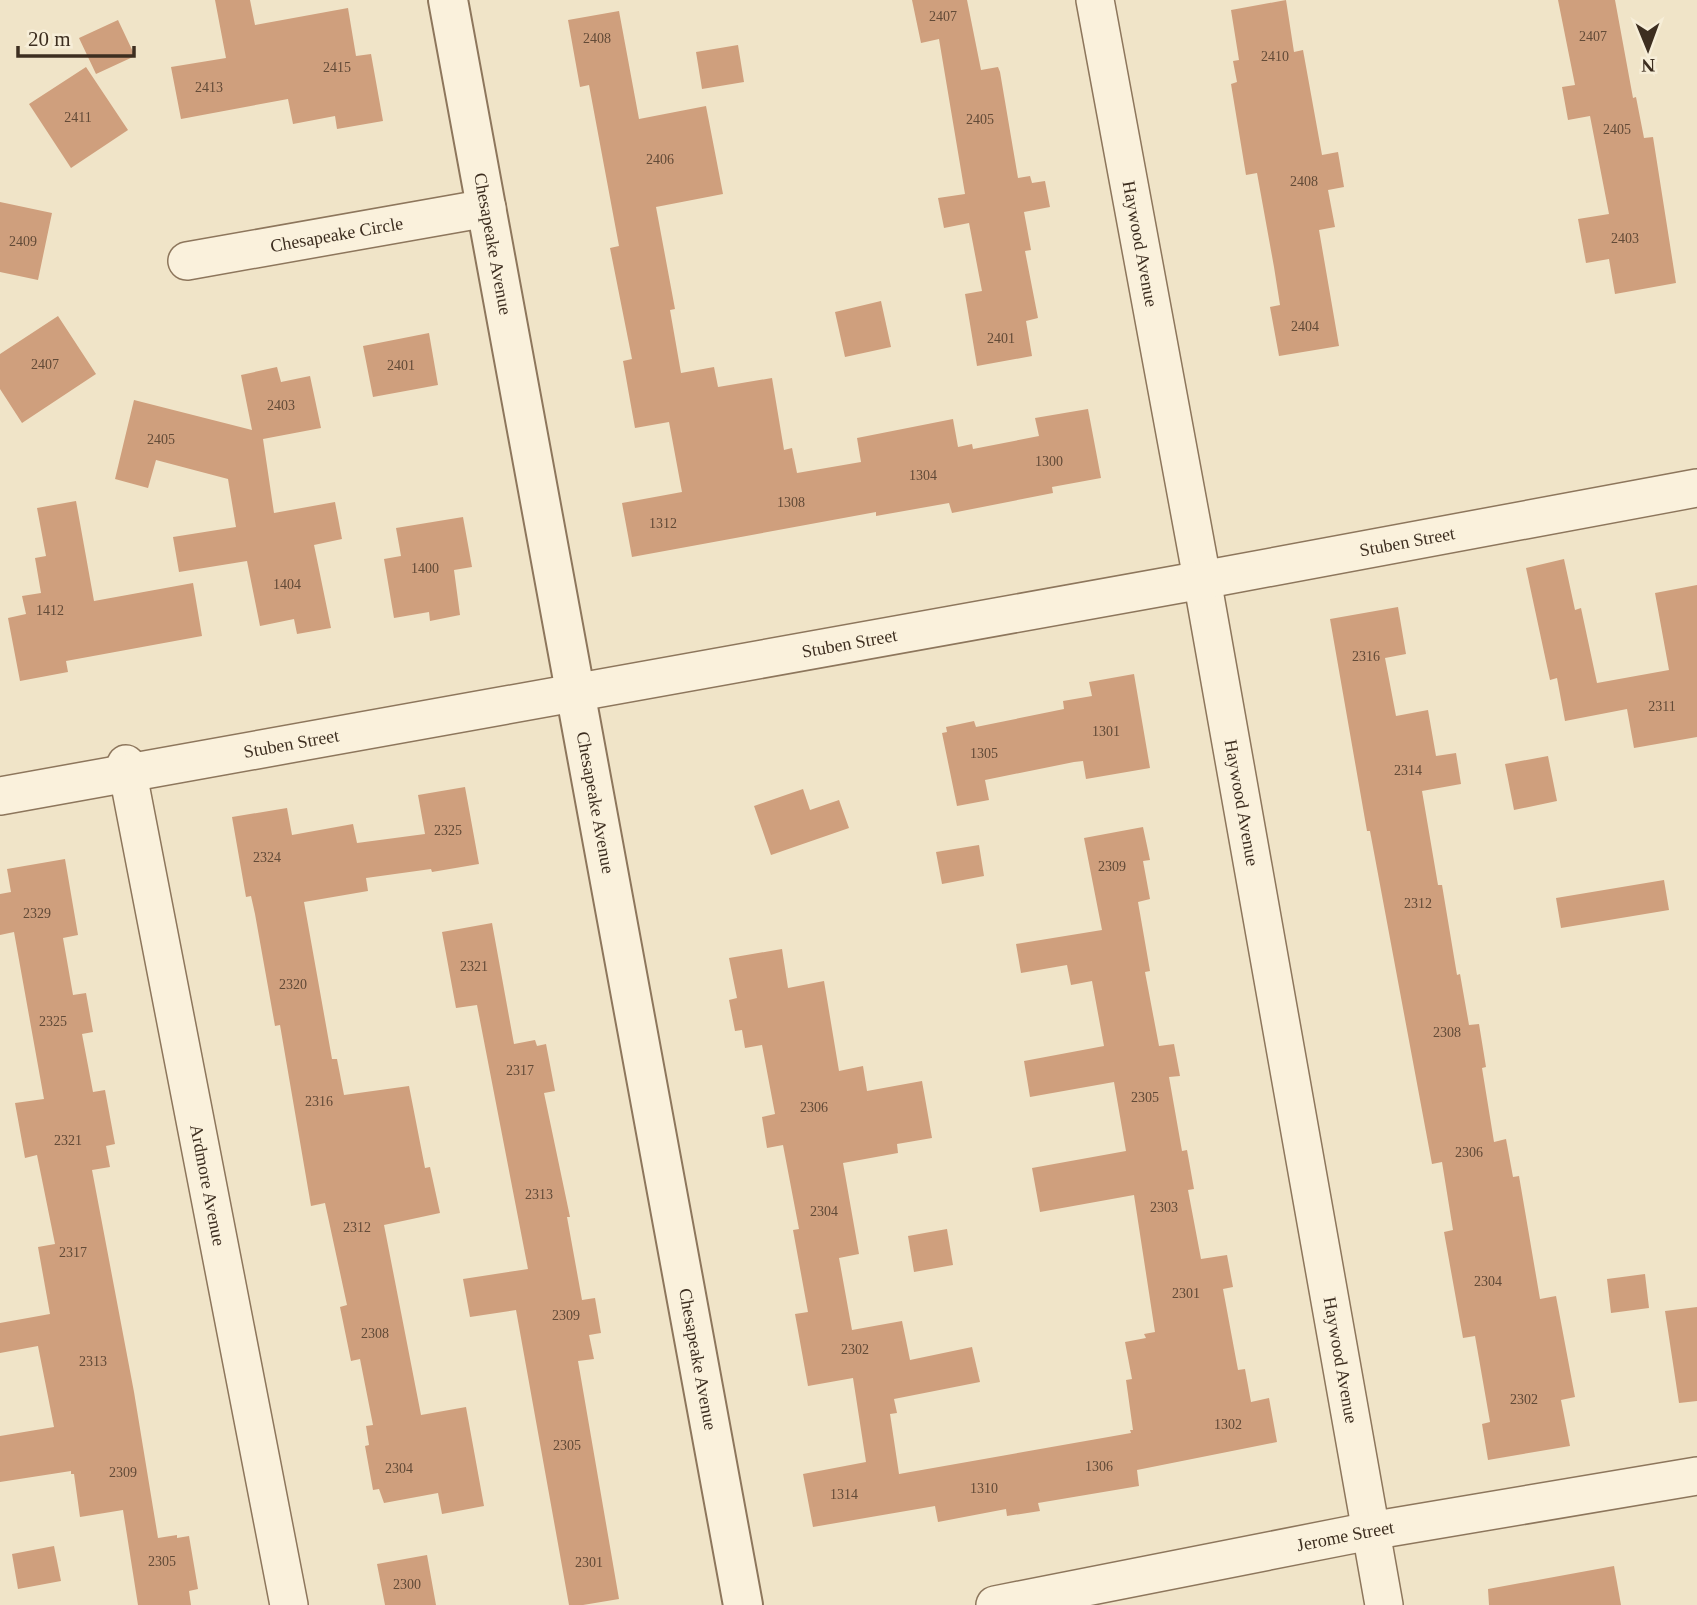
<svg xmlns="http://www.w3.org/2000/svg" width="1697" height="1605" viewBox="0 0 1697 1605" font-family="'Times New Roman',serif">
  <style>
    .building { fill: #cf9f7d }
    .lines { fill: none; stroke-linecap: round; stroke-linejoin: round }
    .minor-casing { stroke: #8d765c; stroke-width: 40 }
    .tertiary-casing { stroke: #8d765c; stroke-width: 42 }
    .minor { stroke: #faf1dc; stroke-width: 37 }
    .tertiary { stroke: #faf1dc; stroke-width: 38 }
    .labels { text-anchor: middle; stroke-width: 6; stroke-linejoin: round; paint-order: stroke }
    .number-label { font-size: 14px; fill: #624a37 }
    .street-label { font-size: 18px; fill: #3d2e20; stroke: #f7eed8 }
  </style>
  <rect width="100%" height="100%" fill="#f0e4c8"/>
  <path class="building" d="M215,0H250L255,25L348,8L356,56L371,54L383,121L337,129L335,116L293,124L288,99L181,119L171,67L226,58Z
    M912,0H967L981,70L998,67L1000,72L1018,178L1030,176L1032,183L1045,181L1050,207L1024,212L1031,250L1025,251L1038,318L1026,321L1032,356L977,366L965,294L982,291L969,223L944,228L938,198L965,194L939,39L921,43Z
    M1286,0L1294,52L1303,50L1322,155L1338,152L1344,187L1328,190L1335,227L1319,230L1339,346L1279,356L1270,307L1280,305L1274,267L1257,173L1246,175L1231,84L1237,82L1233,61L1239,60L1231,10Z
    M1558,0H1615L1633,98L1636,97L1644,138L1653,137L1676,283L1615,294L1609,259L1586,263L1578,219L1609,214L1590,116L1568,120L1562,87L1575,85Z
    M619,11L639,119L706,106L723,194L656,207L675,309L670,310L681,373L714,367L718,387L772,378L784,450L792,448L797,473L861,462L857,438L953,419L958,447L972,444L973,449L1039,436L1035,418L1088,409L1101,478L1052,487L1053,493L952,513L949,503L876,516V512L632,557L622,503L682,492L669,422L635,428L623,361L632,359L610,248L619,246L589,85L580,87L568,20Z
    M118,20L135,56L96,74L79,38Z
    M738,45L744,82L702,89L696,52Z
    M86,67L128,130L71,168L29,104Z
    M0,202L52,213L38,280L0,272Z
    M881,301L891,347L845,357L835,312Z
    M58,316L96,374L22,423L0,389V354Z
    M429,333L438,385L373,397L363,346Z
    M277,367L281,382L310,376L321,428L263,439L274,513L335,502L342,539L314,545L331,628L297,634L294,619L260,626L247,561L179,572L173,537L236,527L228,479L156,460L148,488L115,479L134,400L252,430L241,375Z
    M76,501L94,601L193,583L202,636L66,661L68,672L20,681L8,618L26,614L22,596L41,593L35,558L46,556L37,508Z
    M463,517L472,567L454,570L460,615L430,621L429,612L394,618L384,559L401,556L396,528Z
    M1564,559L1575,610L1581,608L1597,683L1669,670L1655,593L1697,585V737L1634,748L1627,709L1565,721L1557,678L1550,680L1526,568Z
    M1398,607L1406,654L1385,658L1396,716L1428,710L1436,756L1456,753L1461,784L1422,791L1438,885H1442L1457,975L1460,974L1469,1025L1479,1024L1486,1067L1482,1068L1494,1142L1506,1139L1513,1177L1519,1176L1540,1299L1556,1296L1575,1397L1561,1400L1570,1446L1488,1460L1482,1424L1490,1422L1475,1336L1463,1338L1444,1232L1453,1230L1442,1162L1432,1164L1370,831H1367L1330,619Z
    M1134,674L1150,768L1086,779L1083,761L1074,762L985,780L989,800L957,806L942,733L947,732L946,727L974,721L976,727L1064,709L1063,701L1092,696L1089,682Z
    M1548,756L1557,801L1514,810L1505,764Z
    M465,787L479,864L432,872L431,869L366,878L368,891L304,902L332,1059H337L344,1095L409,1086L425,1168L430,1167L440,1213L384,1225L421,1415L466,1407L484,1506L442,1514L438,1493L384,1503L379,1489L373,1490L365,1446L369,1445L366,1426L373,1425L360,1359L351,1361L340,1307L347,1305L325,1203L311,1206L280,1025L275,1026L255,914L251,896L246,897L232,817L287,808L292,835L353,824L357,843L425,834L418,795Z
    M803,789L810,810L839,800L849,828L771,855L754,806Z
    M1143,827L1150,860L1143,861L1150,899L1138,902L1150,971L1145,972L1159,1046L1174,1044L1180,1076L1169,1077L1182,1151L1187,1150L1194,1189L1188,1190L1201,1259L1227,1255L1233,1287L1223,1289L1238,1370L1245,1369L1251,1402L1269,1398L1277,1442L1137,1470L1139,1486L1038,1503L1040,1511L1007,1516L1006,1509L938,1522L935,1506L813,1527L803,1474L866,1462L853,1378L808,1386L795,1314L808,1312L793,1230L799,1229L783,1145L767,1148L762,1117L775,1114L762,1045L745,1048L742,1030L735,1031L729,1000L737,998L729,958L782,949L788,988L824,981L839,1071L863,1066L867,1091L922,1081L932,1138L897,1144L898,1153L843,1163L859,1254L839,1258L852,1330L902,1321L910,1360L972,1347L980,1382L894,1399L897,1413L890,1414L899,1474L1131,1433L1130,1430H1133L1126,1380L1132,1379L1125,1342L1146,1338L1144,1334L1155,1332L1134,1195L1040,1212L1032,1168L1126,1151L1114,1082L1030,1097L1024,1061L1104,1046L1092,981L1071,985L1067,965L1021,973L1016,944L1102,930L1084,838Z
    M979,845L984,876L942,884L936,852Z
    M65,859L78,935L63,938L73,995L86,993L93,1032L82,1034L93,1092L105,1090L115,1144L106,1146L110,1167L92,1170L134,1392L158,1538L177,1535V1538L189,1536L198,1589L189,1591L191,1605H138L123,1510L80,1517L74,1474H71V1471L0,1482V1436L54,1427L38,1346L0,1353V1323L50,1314L38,1247L55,1244L37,1155L25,1158L15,1103L44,1099L14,932L0,935V894L11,892L7,869Z
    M1664,880L1669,910L1561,928L1556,898Z
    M492,923L514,1044L535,1040L537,1046L546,1044L555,1091L544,1093L570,1217H567L582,1300L595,1298L601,1333L589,1335L594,1359L578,1361L619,1599L583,1605H569L516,1310L470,1317L463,1279L528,1269L477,1005L456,1008L442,932Z
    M947,1229L953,1265L914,1272L908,1236Z
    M1645,1274L1649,1308L1611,1313L1607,1279Z
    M1697,1307V1401L1679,1403L1665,1311Z
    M54,1546L61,1581L18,1589L12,1554Z
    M427,1555L436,1605H385L377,1564Z
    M1614,1566L1621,1605H1489L1488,1589Z"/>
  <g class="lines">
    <g class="minor-casing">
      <g id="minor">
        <path id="s1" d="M1095,0L1200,568L1384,1605"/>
        <path id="s2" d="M187,261L487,208"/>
        <path id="s3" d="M126,764L289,1605"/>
        <path id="s4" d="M0,796L1202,580L1697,488"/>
        <path id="s5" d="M995,1605L1370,1531L1697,1476"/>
      </g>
    </g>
    <g class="tertiary-casing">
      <g id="tertiary">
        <path id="s6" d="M448,0L743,1605"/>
      </g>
    </g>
    <use href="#minor" class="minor"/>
    <use href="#tertiary" class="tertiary"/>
  </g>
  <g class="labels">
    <g class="number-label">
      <text x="943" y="21">2407</text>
      <text x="1593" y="41">2407</text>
      <text x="597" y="43">2408</text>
      <text x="1275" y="61">2410</text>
      <text x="337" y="72">2415</text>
      <text x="209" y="92">2413</text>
      <text x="78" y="122">2411</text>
      <text x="980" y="124">2405</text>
      <text x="1617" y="134">2405</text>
      <text x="660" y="164">2406</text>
      <text x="1304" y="186">2408</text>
      <text x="1625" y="243">2403</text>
      <text x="23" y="246">2409</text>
      <text x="1305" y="331">2404</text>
      <text x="1001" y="343">2401</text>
      <text x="45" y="369">2407</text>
      <text x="401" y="370">2401</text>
      <text x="281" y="410">2403</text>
      <text x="161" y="444">2405</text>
      <text x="1049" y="466">1300</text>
      <text x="923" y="480">1304</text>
      <text x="791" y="507">1308</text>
      <text x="663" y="528">1312</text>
      <text x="425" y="573">1400</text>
      <text x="287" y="589">1404</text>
      <text x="50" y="615">1412</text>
      <text x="1366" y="661">2316</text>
      <text x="1662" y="711">2311</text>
      <text x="1106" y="736">1301</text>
      <text x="984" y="758">1305</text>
      <text x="1408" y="775">2314</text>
      <text x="448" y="835">2325</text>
      <text x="267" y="862">2324</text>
      <text x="1112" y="871">2309</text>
      <text x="1418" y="908">2312</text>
      <text x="37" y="918">2329</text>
      <text x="474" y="971">2321</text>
      <text x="293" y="989">2320</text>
      <text x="53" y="1026">2325</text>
      <text x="1447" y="1037">2308</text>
      <text x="520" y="1075">2317</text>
      <text x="1145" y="1102">2305</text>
      <text x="319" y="1106">2316</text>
      <text x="814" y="1112">2306</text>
      <text x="68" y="1145">2321</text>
      <text x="1469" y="1157">2306</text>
      <text x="539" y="1199">2313</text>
      <text x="1164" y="1212">2303</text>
      <text x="824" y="1216">2304</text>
      <text x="357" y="1232">2312</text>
      <text x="73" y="1257">2317</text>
      <text x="1488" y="1286">2304</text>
      <text x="1186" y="1298">2301</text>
      <text x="566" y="1320">2309</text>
      <text x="375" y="1338">2308</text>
      <text x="855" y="1354">2302</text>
      <text x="93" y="1366">2313</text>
      <text x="1524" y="1404">2302</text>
      <text x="1228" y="1429">1302</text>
      <text x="567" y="1450">2305</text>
      <text x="1099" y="1471">1306</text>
      <text x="399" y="1473">2304</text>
      <text x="123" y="1477">2309</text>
      <text x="984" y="1493">1310</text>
      <text x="844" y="1499">1314</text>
      <text x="162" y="1566">2305</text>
      <text x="589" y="1567">2301</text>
      <text x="407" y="1589">2300</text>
    </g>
    <g class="street-label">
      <text dy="6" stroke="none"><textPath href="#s2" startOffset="152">Chesapeake Circle</textPath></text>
      <text dy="6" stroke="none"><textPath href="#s1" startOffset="248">Haywood Avenue</textPath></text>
      <text dy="6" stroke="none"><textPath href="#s6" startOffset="248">Chesapeake Avenue</textPath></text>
      <text dy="6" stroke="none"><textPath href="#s4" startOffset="1430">Stuben Street</textPath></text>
      <text dy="6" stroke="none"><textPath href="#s4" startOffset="863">Stuben Street</textPath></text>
      <text dy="6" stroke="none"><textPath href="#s4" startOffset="296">Stuben Street</textPath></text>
      <text dy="6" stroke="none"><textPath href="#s6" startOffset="816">Chesapeake Avenue</textPath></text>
      <text dy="6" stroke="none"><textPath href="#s1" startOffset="816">Haywood Avenue</textPath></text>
      <text dy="6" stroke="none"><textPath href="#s3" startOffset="429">Ardmore Avenue</textPath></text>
      <text dy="6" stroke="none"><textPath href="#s6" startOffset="1382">Chesapeake Avenue</textPath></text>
      <text dy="6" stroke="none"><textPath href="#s1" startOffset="1382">Haywood Avenue</textPath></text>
      <text dy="6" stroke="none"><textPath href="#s5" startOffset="357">Jerome Street</textPath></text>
    </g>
  </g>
  <g transform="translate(1648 49) rotate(179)" stroke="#f7eed8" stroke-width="5" paint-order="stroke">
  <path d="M0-5L12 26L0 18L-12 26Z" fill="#3d2e20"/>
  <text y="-10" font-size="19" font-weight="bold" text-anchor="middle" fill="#3d2e20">N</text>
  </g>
  <path d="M18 46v10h116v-10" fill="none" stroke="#3d2e20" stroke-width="3.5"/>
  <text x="28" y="46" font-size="21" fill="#3d2e20" stroke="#f7eed8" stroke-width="5" paint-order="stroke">20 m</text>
</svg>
